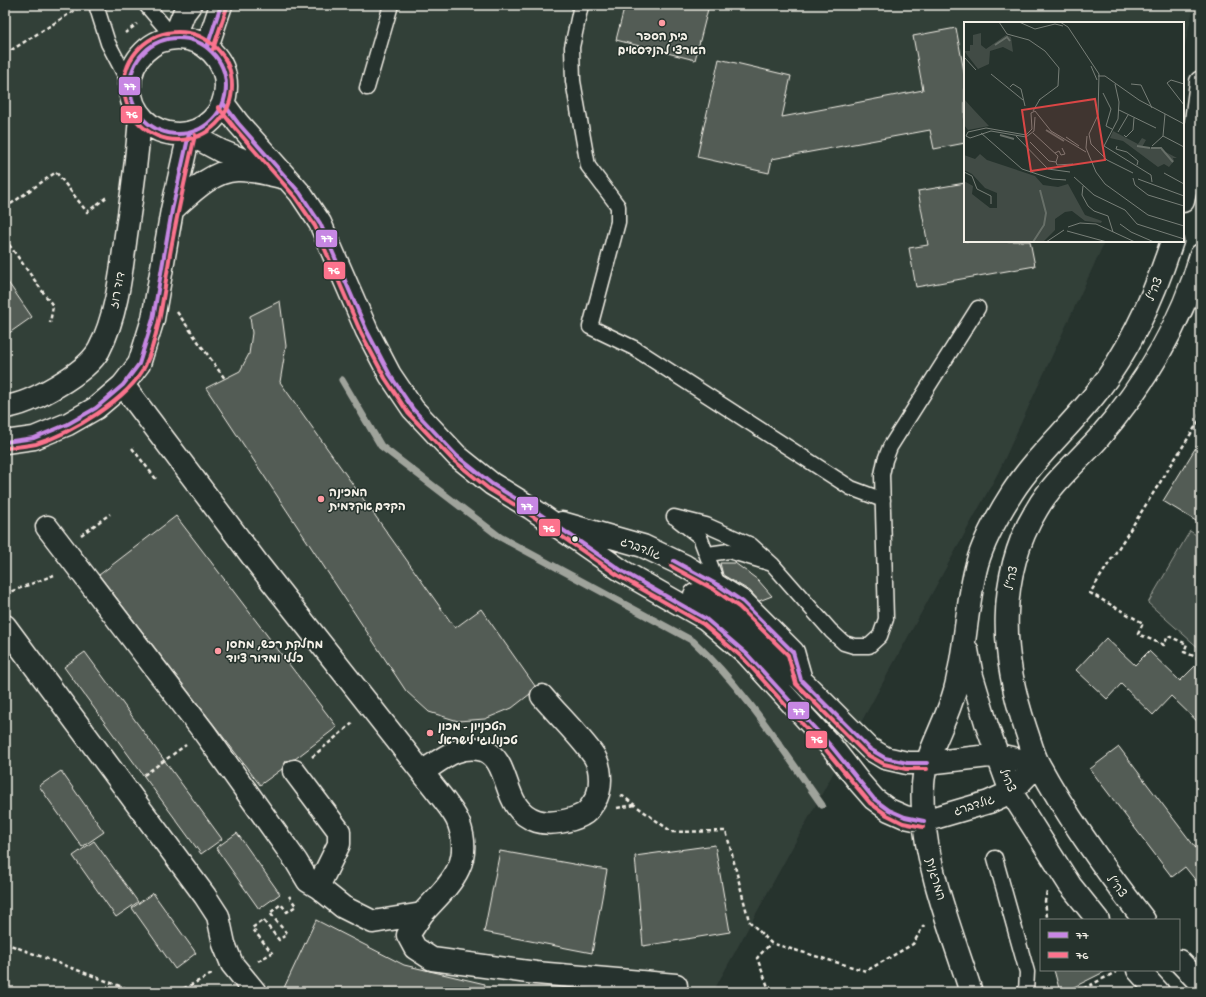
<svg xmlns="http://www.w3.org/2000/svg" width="1206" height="997" viewBox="0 0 1206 997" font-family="'Gochi Hand','Playpen Sans Hebrew',sans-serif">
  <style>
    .built { fill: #333f39 }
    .green { fill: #414b45; stroke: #9a9e96 }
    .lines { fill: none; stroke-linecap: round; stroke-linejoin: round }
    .stream { stroke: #9fa39b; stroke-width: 7 }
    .building { fill: #525c55; stroke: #f4f1e8 }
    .lane-casing { stroke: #f4f1e8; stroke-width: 17 }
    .street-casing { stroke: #f4f1e8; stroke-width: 25 }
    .secondary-casing { stroke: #f4f1e8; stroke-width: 25 }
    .path { stroke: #f4f1e8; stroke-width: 2.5; stroke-dasharray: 4 3; stroke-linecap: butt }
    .lane { stroke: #26332d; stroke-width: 14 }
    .street { stroke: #26332d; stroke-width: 22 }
    .secondary { stroke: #26332d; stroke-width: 22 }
    .bus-1-casing { stroke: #26332d; stroke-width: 7 }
    .bus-2-casing { stroke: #26332d; stroke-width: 7 }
    .bus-1 { stroke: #c787e3; stroke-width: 4 }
    .bus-2 { stroke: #fc738d; stroke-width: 4 }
    .poi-dot { fill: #ff9aa2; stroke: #26332d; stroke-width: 1.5 }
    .bus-dot { fill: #f4f1e8; stroke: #26332d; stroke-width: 1.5 }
    .labels { text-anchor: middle; stroke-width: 3; stroke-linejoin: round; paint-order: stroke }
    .poi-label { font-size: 12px; font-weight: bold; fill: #f4f1e8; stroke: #26332d; text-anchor: start }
    .street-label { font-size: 12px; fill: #f4f1e8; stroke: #26332d }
    .inset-river { fill: none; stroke: #676f68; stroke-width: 2 }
    .inset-road { fill: none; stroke: #787f78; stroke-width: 1 }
    .view { fill: #da4645; fill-opacity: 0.15; stroke: #da4645; stroke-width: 2 }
    .inset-edge { fill: none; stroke: #f4f1e8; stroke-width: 2 }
    .line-badge { stroke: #26332d; stroke-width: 1.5 }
    .badge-label { font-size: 11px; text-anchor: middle; font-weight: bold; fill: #fff }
  </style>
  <rect width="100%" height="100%" fill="#26332d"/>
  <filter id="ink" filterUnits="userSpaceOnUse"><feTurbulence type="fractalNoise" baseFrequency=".025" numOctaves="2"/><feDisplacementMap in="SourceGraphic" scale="8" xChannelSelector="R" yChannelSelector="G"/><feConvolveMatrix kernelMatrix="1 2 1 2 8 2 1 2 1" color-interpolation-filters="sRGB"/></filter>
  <g filter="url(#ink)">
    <path class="built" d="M5,5H1194L1183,54V23H965V241H1105L998,473L713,992H5Z"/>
    <path class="green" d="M1190,531L1201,538V650L1148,603Z"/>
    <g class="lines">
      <path class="stream" d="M342,380L381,446L500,537L693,641C744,688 782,749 822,805"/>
    </g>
    <path class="building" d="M625,5H709L695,60L616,40Z
      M956,28L965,77V143L934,149L930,130L772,159L769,173L697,157L719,59L791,76L782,117L923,90L913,36Z
      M965,183V241H1030L1035,266L916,287L909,248L928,245L918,191Z
      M5,278L32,317L5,336Z
      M280,301L286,346L280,382L455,628L481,609L535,686L530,694L512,708L485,719L458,721L429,712L406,691L206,388L240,371L249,354L252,333L250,316Z
      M1201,439V524L1163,501Z
      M176,516L337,727L295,759L286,761L282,769L260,785L99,575Z
      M720,563H735L758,580L772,596L759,601L750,591L723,575Z
      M1106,638L1135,665L1149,651L1180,681L1201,660V725L1171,696L1153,715L1121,684L1107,699L1076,670Z
      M85,652L222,839L201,854L64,667Z
      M1119,747L1201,855V887L1185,867L1172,877L1090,769Z
      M61,771L104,832L82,847L39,786Z
      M237,833L280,894L259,909L216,848Z
      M94,841L138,902L116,917L73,856Z
      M715,845L730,932L643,946L635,856Z
      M500,851L607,870L592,953L484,932Z
      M153,893L196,953L175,969L132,908Z
      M316,920L404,965L485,984V992H282Z
      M1054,970H1108L1064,992H1060Z"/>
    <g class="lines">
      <g class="lane-casing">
        <path id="lane" d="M96,5L108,43L129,83
          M146,5L174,38
          M581,5L572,47L573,81L588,166L618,206V222L590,327L634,348L851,488L883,500
          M367,88L391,5
          M674,517L706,525L751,545L773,565L831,631L844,643L854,646H869L880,636L886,619L882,475L885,460L890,447L978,308
          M678,520L700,537L718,585
          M708,554L729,551L769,563
          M995,858L1027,972L1026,992"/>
      </g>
      <g class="street-casing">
        <path id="street" d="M123,385L258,564L444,800C449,807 456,815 459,824C474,866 447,886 422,914
          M47,527L204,732L296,861L308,881L318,887L343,907L373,922L422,914L408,935L415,948L432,959L536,973L676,985
          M5,626L205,896L218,916L224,944L232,964L255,992
          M294,771L339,831V844L318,887
          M422,772C441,760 459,743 483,750C513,761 500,810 537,821C550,825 571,821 582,815C588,812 590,808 594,802C602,790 602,769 594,756C580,736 558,715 542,696"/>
      </g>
      <g class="secondary-casing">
        <path id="secondary" d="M130 86a48 48 0 1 1 96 0a48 48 0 1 1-96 0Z
          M174,38L184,13L190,5
          M207,47L221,5
          M223,103L238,123L300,193L320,223L367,331L390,375L413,409L457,456L492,484L531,508L622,571L706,619L747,654L831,746L860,783L874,799L889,810L905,817L924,821L989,802L1011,792L1038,764
          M189,134L221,151L258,166
          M1183,201L1189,175L1201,82
          M172,210C190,194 211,171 237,170C253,169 270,175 286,178
          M5,407C31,404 86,373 99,350C117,315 121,273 126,235C132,196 137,157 140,117
          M5,442L34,438L68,424L96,408L123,385L139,364L153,319L172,210L189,134
          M562,523L643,546L685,566L743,602L793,652L801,680L870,749L885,758L907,763H927L998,755L1038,764
          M695,595L734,620L799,678
          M967,650L972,676L987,726L1011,792L1070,885L1098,920
          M1144,920C1106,871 1069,820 1039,765C1033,755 1030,741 1026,730C1001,657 996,576 1037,509C1052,483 1077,462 1097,440C1143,387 1182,323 1201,255
          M1179,961L1201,984
          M1138,970L1158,992
          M971,992C953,935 926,869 923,809C922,794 922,778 927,763C935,738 948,716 955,690C966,649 966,605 977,564C984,539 998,515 1012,493C1036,456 1070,427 1097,392C1131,348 1155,294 1172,241"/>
      </g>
      <path class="path" d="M125,33L137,24
        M5,54L77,9
        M5,208L56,172L87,212L108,196
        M5,239L53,306L50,323
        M177,312L225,379
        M1201,400L1199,421L1201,422
        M1199,421L1090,593L1143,623L1138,634L1164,645L1168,636L1187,644L1184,652L1201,659
        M132,448L156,479
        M81,535L110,514
        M5,594L54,575
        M312,757L354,722
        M144,775L186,745
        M621,795L672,832L726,831L749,921L771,943L866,971L913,944L924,925
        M617,808L635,805
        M1047,892L1045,901L1047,917
        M5,943L125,988L156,992
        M258,961L272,953L252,928L263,920L279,940L287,934L270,913L281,904L287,912L296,906L289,896
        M122,992L125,988
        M177,992L212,974
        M729,992H732
        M770,992L757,958L771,943
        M1077,992L1116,972"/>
      <use href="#lane" class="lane"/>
      <use href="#street" class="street"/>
      <use href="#secondary" class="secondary"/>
      <g class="bus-1-casing">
        <path id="bus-1" d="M130 86a48 48 0 1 1 96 0a48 48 0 1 1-96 0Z
          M207,47L221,5
          M223,103L238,123L300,193L320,223L367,331L390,375L413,409L457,456L492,484L531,508L622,571L706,619L747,654L831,746L874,799L889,810L905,817L924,821
          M5,442L34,438L68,424L96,408L123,385L139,364L153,319L172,210L189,134
          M674,561L718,585L743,602L793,652L801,680L870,749L885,758L907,763H927"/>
      </g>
      <g class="bus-2-casing">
        <path id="bus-2" d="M124 86a54 54 0 1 1 108 0a54 54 0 1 1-108 0Z
          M213,49L227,7
          M218,107L234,127L295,197L315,226L361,333L385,378L408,413L453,460L489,489L528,513L619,576L703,624L743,658L826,750L870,803L887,815L903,823L923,827
          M6,448C16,447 26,446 36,444C70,434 129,399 145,366C160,333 164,290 170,254C177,214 186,175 195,135
          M671,566L715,590L739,607L788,655L796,684L866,754L884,764L906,769H927"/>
      </g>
      <use href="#bus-1" class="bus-1"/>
      <use href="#bus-2" class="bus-2"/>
    </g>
  </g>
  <g class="poi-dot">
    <circle cx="662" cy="23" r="4"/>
    <circle cx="321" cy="499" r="4"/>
    <circle cx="218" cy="651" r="4"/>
    <circle cx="430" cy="733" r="4"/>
  </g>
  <circle class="bus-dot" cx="575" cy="539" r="3.5"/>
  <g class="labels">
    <g class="poi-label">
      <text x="662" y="40" text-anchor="middle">בית הספר<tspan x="662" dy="14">הארצי להנדסאים</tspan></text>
      <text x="329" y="496">המכינה<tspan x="329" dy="14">הקדם אקדמית</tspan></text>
      <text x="226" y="648">מחלקת רכש, מחסן<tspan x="226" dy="14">כללי ומדור ציוד</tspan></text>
      <text x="438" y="730">הטכניון - מכון<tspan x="438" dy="14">טכנולוגי לישראל</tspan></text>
    </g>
    <g class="street-label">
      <text transform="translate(1154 289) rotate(-68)" y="4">צה״ל</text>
      <text transform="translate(117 290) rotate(-79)" y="4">דוד רוז</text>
      <text transform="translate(641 548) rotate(21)" y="4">גולדברג</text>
      <text transform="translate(1011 578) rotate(-79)" y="4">צה״ל</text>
      <text transform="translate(1008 780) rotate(67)" y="4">צה"ל</text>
      <text transform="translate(974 805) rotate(-18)" y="4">גולדברג</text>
      <text transform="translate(936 879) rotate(74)" y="4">המרגנית</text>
      <text transform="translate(1117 886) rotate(52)" y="4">צה״ל</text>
    </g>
  </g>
  <g transform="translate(964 22)">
    <rect width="220" height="220" fill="#26332d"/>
    <path d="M17,11V23L22,27L42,13L47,15L49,30L39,25L26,29L25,42L14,47L0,29H6V23H9V13ZM0,77L9,87L25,104L4,108L0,103ZM149,109L174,122L178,116L182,118L178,125L194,126L213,136H209L210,139L205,145L200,142L194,145L159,119L146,116ZM16,132L23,138L71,154L79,163L94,165L104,162L121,193L138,199L137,201L121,199L108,189L101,190L91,197V208L79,220H0V159L9,164L8,172L26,186H33V171L21,166L8,152L0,148V133L11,137Z" fill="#414b45"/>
    <path class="inset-river" d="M31,23L43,15L46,19M82,108L100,119M36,113L50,117M173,124L186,126M187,126H197L209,140M69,220L80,203L82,191L76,168"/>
    <path class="inset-road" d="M35,0L43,12L65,18L81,29L95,46L94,64L75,78M55,0L71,7L91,2L99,4M96,0L104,5L135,52L134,93L125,112L127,122L143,138L169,151M0,35L12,48M127,44L133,58M27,52L59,78M134,54H141L175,78L220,102M151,62L155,80L154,97L140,124L187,153L188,160M167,62L177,63L188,86M220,62L207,58L203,61L220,83M46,65L49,62L57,67L61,84M139,71L147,87L142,104L148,107M155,88L192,106M69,89L76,77M71,89L87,109L122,130M201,92L199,114L220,125M71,95L70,109L62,115L27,109L6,116L2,114L4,110L22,106L62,113L68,107L67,91L71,89M154,110L164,93M17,111L58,147L88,157L102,158M69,111L94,134L92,140M160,113L162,115L169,108L170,96M52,114L84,147L106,150M102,115L115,124M66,120L85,139L92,140L93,143L109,142M153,124L152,127L163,130L174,139L173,143M188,124L199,114M122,126L132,150L141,162L184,193L220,204M122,126L123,114M91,131L95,129L97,133L101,132L98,126M0,150L8,154L13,167L27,174V182M200,151L220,162M110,155L130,173L161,188L173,202L220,217M169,156L171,163L184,173L220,184M174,157L220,174M119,164L118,173L124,184L130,189L144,194L149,210M156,202L167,210L190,220M104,205L116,201L132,202L171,220M103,209L143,220M82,220L100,208"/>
    <path class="view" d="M131,77L141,138L67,149L58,88Z"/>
    <rect width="220" height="220" class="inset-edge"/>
  </g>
  <g class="line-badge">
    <rect x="118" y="76" width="23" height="20" rx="4" fill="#c787e3"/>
    <rect x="120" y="105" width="23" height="19" rx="4" fill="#fc738d"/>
    <rect x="315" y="229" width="23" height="19" rx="4" fill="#c787e3"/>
    <rect x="323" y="261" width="23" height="19" rx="4" fill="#fc738d"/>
    <rect x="516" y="496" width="23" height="19" rx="4" fill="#c787e3"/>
    <rect x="538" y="518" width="23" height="19" rx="4" fill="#fc738d"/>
    <rect x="787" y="701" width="23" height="19" rx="4" fill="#c787e3"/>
    <rect x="805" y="730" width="23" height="19" rx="4" fill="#fc738d"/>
  </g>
  <g class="badge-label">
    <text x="130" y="90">77</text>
    <text x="132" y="118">76</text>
    <text x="327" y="242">77</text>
    <text x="334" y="274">76</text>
    <text x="527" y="510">77</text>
    <text x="549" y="532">76</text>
    <text x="799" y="715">77</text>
    <text x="817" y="743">76</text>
  </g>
  <rect width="1206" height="997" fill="none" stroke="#26332d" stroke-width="20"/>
  <rect x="10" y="10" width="1186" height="977" fill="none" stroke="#f4f1e8" stroke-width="1.5" filter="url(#ink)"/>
  <rect x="1040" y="919" width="140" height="52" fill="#26332d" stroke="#787f78"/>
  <rect x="1048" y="932" width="20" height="6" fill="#c787e3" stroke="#787f78"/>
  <text x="1076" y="939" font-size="12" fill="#f4f1e8">77</text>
  <rect x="1048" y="952" width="20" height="6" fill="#fc738d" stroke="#787f78"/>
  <text x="1076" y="959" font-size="12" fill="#f4f1e8">76</text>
</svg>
